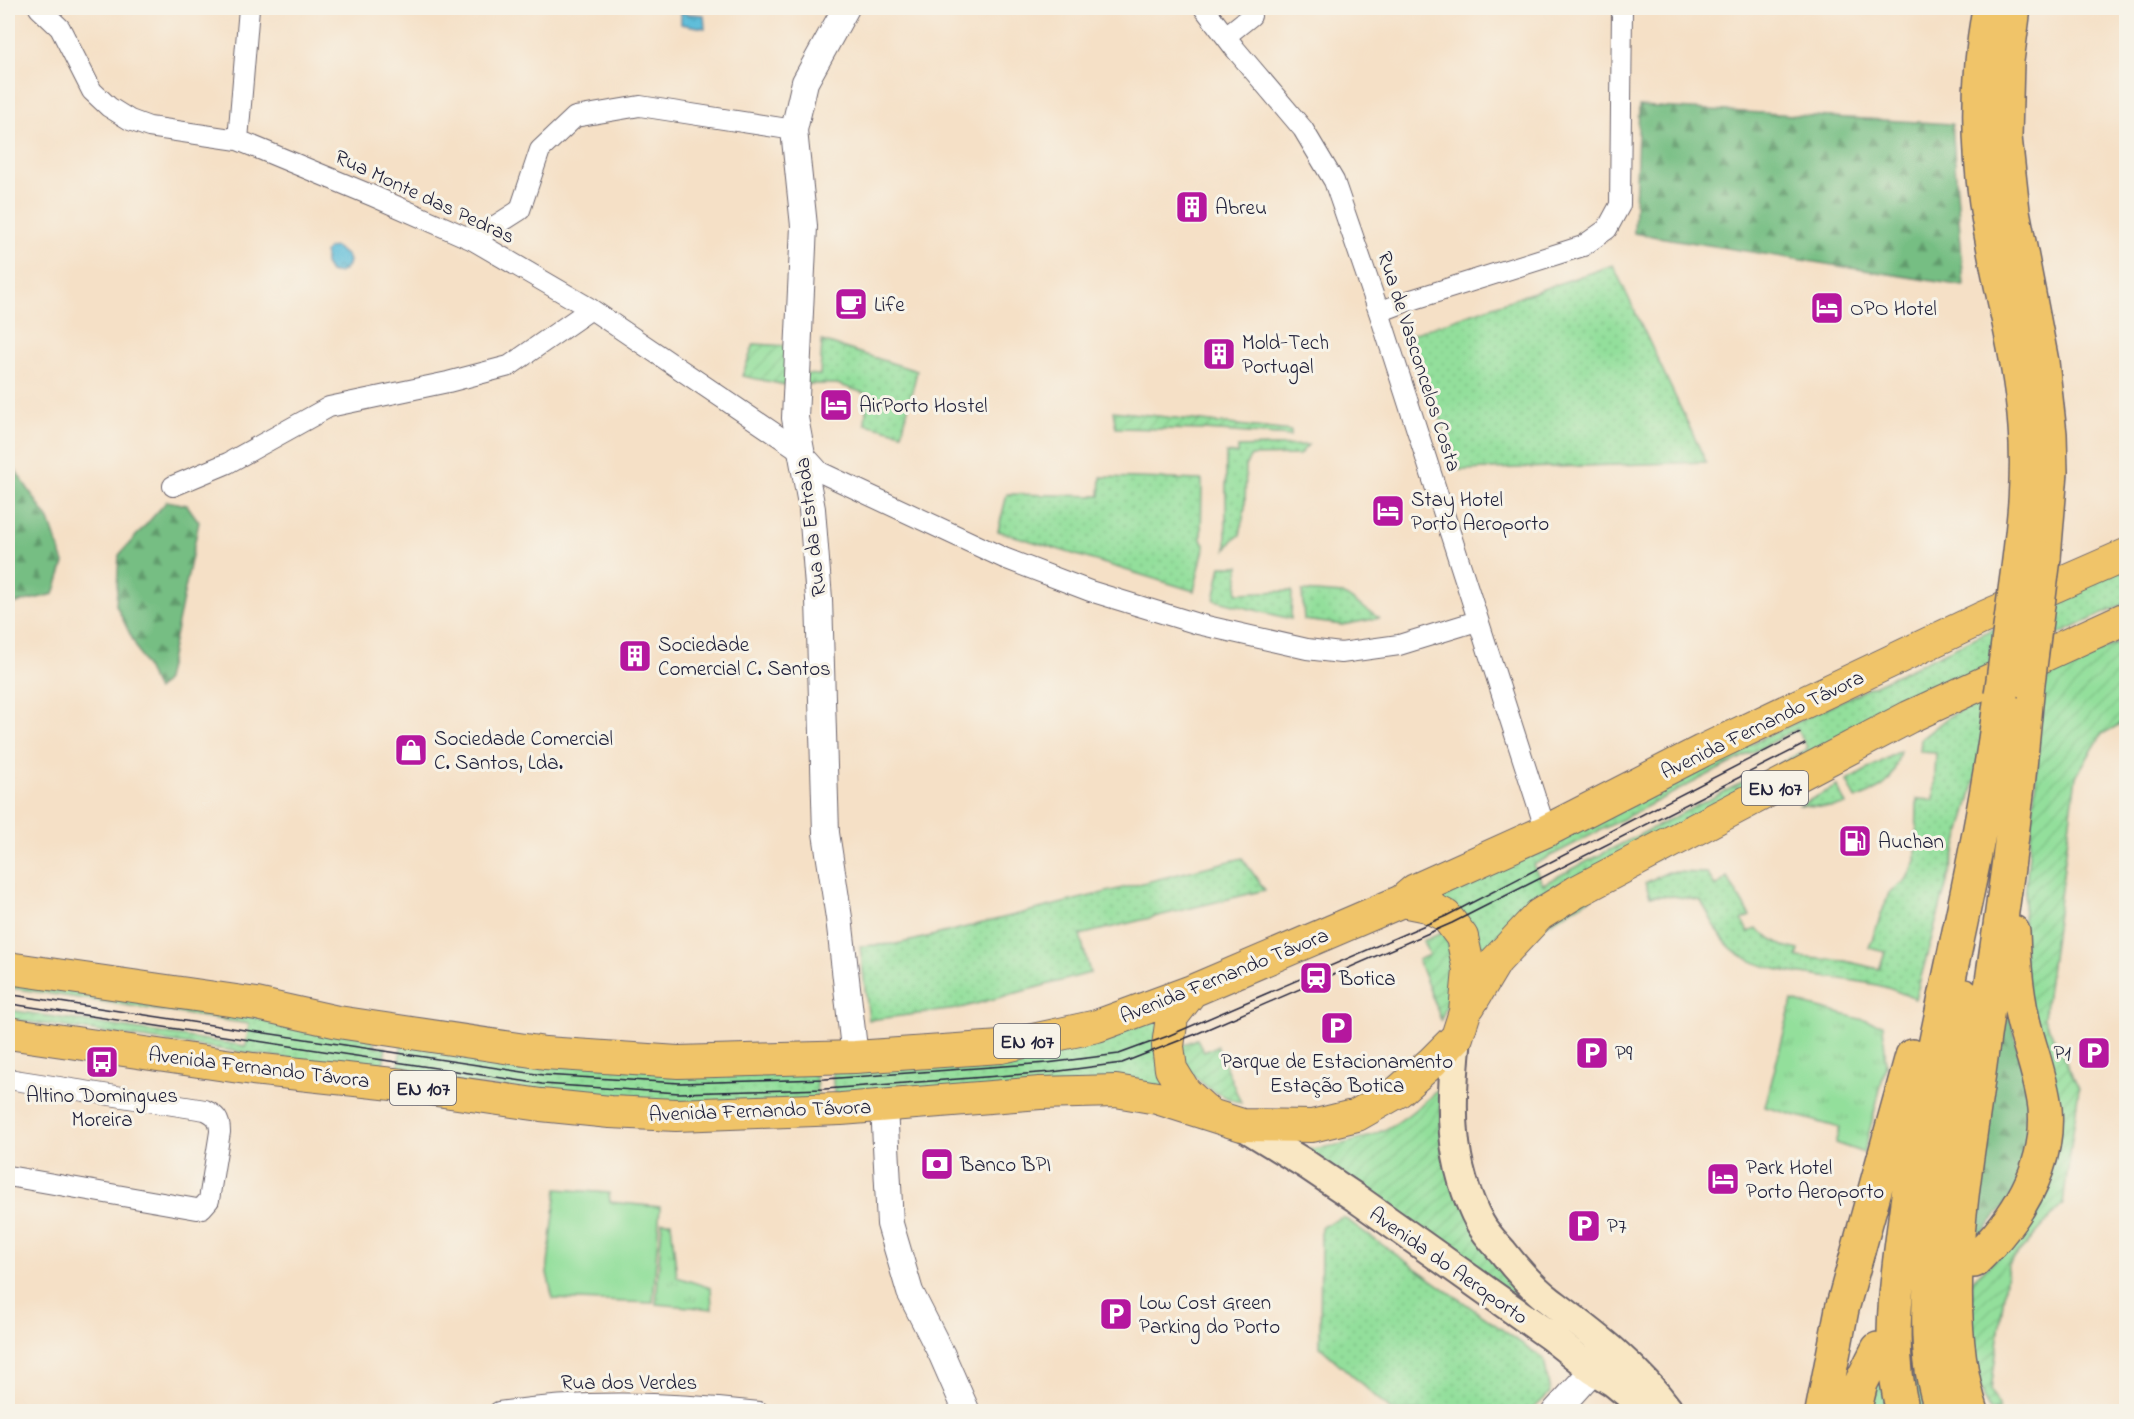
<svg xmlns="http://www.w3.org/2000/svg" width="2134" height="1419" viewBox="0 0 2134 1419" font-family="'Indie Flower',sans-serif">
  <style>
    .grass { fill: url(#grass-dots); stroke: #5a806b; stroke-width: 1.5; fill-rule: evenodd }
    .forest { fill: url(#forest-firs); stroke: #4c705f; stroke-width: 1.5 }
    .park { fill: url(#park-tufts); stroke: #5a806b; stroke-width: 1.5 }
    .garden { fill: url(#garden-furrows); stroke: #5a806b; stroke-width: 1.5 }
    .pitch { fill: #93df9b; stroke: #5a806b; stroke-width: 1.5 }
    .water { fill: url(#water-ripples); stroke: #3e6f8a; stroke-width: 1.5 }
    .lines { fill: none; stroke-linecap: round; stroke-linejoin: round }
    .minor-casing { stroke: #6c646c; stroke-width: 22 }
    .tertiary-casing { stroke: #6c646c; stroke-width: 28 }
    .secondary-casing { stroke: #6c646c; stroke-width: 32 }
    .primary-casing { stroke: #6c646c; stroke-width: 34 }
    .motorway-casing { stroke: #6c646c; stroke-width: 36 }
    .minor { stroke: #fff; stroke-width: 20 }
    .tertiary { stroke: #fff; stroke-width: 26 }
    .secondary { stroke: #f9e7c3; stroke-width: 28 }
    .primary { stroke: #f0c469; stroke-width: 32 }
    .motorway { stroke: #f0c469; stroke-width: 33 }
    .tram { stroke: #22223b; stroke-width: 1.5 }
    .motorway-bridge-casing { stroke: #6c646c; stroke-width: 36; stroke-linecap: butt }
    .motorway-bridge { stroke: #f0c469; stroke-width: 33 }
    .labels { text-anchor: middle; stroke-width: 6; stroke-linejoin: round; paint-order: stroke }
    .shield { fill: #f7f3e8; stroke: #62616f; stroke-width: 1.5 }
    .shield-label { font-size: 20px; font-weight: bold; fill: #22223b }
    .street-label { font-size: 21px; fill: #22223b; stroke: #f7f3e8 }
    .poi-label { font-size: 21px; fill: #22223b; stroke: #f7f3e8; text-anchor: start }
  </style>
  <defs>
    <pattern id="grass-dots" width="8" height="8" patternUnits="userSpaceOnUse" patternTransform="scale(1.5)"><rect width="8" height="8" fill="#93df9b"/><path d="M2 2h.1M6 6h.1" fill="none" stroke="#7ebf86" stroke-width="1.8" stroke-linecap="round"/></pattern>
    <pattern id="forest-firs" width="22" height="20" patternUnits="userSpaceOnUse" patternTransform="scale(1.5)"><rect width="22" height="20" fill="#76be83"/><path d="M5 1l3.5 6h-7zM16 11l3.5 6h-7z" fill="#609a6c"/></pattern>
    <pattern id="park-tufts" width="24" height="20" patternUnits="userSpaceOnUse" patternTransform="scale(1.5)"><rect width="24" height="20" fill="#93df9b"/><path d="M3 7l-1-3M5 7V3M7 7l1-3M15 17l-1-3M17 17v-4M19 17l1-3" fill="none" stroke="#7ebf86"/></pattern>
    <pattern id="garden-furrows" width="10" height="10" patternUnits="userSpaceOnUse" patternTransform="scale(1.5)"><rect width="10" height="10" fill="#93df9b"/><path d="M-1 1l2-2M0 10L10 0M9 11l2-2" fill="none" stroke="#7ebf86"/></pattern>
    <pattern id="water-ripples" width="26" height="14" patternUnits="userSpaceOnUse" patternTransform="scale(1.5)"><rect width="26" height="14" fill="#5abcd9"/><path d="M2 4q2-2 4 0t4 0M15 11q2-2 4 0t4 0" fill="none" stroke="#4a98b1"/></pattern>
  </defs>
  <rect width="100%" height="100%" fill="#f7f3e8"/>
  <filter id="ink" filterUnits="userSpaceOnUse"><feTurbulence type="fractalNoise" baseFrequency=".0167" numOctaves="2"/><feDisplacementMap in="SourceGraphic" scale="12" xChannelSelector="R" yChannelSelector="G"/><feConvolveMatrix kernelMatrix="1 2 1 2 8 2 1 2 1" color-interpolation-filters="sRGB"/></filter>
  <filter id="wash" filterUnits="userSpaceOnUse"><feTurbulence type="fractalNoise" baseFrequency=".008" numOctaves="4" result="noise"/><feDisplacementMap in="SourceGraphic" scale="24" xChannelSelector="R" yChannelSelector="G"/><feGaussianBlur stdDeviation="1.35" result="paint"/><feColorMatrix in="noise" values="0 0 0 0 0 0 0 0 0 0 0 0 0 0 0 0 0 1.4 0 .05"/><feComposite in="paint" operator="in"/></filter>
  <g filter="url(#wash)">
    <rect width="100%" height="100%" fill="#f5e0c6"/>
    <path class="grass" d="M1613,265L1706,462L1460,470L1409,335Z
      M822,341L917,371L902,433L865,424L867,394L837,384H803L804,374L820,375Z
      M1308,445L1299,455L1251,456L1246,464L1245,508L1240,535L1232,541L1226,550V453L1238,454V447Z
      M1101,477L1202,480L1201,540L1205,544L1194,591L998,531L1007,494L1100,496Z
      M1221,566H1239L1237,593L1292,591L1291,619L1214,600Z
      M2126,566V603L1912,703L1487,961L1430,896ZM1797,729L1808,749L1543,884L1533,865Z
      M1302,591L1343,594L1379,618L1342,625L1304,620Z
      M1990,698L1978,769L1915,999C1904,994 1892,989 1881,986C1836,974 1766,979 1731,948C1718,936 1710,916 1701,901L1673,896H1650L1645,883L1668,872L1707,873L1716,887L1727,877L1750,916L1742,920L1748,932L1756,929L1783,946L1799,950L1797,957L1845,961L1879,969L1885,952L1869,948L1889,893L1906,880L1916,861L1917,799L1934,800L1936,753L1920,752L1921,739L1951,715Z
      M1900,751C1891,786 1888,785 1856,799L1847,781Z
      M1837,786L1846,805L1831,807L1800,805Z
      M1242,858L1265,890L1080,935L1090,973L957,1009L869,1020L860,946L896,944L915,940Z
      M15,979L375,1037L373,1046L386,1047L382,1072L8,1019V984ZM12,988L249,1024L246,1046L9,1010Z
      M1163,1011L1172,1090L834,1094L832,1068Z
      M402,1042L815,1069L818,1102L679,1106L411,1078L412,1070L398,1068Z
      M1343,1217L1544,1359L1550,1393L1531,1411H1392L1320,1347L1321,1227Z"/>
    <path class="forest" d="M1639,106L1952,124L1964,286L1634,233Z
      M8,459L49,520L64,563L54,594L8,605Z
      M167,501L187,505L199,522L166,680L157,690L116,605L119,555Z
      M1998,1011L2010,1013L2029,1098V1144L2017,1189L1981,1236L1974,1234Z"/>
    <path class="park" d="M1792,1001L1883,1025L1886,1065L1864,1153L1835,1143L1840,1128L1765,1107Z
      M662,1222H671L677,1277L711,1288L712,1309L656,1304Z"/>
    <path class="garden" d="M754,344L788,346L786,385L742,376Z
      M1113,411L1291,431V436L1204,430L1116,428Z
      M2126,639V721L2102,734L2076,776L2044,1018L2079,1088L2063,1204L2008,1265L1991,1390L2000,1411H1989L1979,1382L1971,1341L1972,1280L2012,1243L2043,1195L2024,965L2023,918L2035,788L2043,677Z
      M1444,932L1456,966L1448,1002L1441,1020L1418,960L1429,955L1423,941Z
      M1197,1039L1204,1052L1217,1046L1241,1103C1212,1094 1187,1077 1178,1047Z
      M1440,1088L1443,1151L1561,1330L1304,1150C1341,1146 1379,1138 1408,1115C1419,1107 1430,1097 1440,1088Z
      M1911,1287L1917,1346L1931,1411H1917L1908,1381Z
      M1878,1368L1889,1411L1865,1412Z"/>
    <path class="pitch" d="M557,1189L609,1193L610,1202L660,1207L653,1303L553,1299L547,1273Z"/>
    <path class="water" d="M681,13L704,15L705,28L681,24Z
      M335,247L347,256L349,261C347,271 339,275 330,272L325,264V252L329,248Z"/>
  </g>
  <g filter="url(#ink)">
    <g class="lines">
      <g class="minor-casing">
        <path id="minor" d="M39,8L60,28L92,91L109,107L130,120L149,127L238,140L373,196L473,240L591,309L802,452L820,472L1004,558L1090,591L1198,624L1307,649L1341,653L1399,645L1477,621
          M1204,8L1236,50L1303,129L1334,181L1379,312L1546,831
          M1226,36L1251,16
          M238,140L249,8
          M473,240L520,210L540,150L575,117L640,106L794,130
          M1379,312L1405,302L1583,246L1607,229L1620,205L1622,8
          M173,486L228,463L329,407L448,382L509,366L591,309
          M8,1079L205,1110C216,1115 220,1120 220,1132L209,1200L202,1208L197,1209L8,1176
          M499,1412C585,1399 673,1402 759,1412"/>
      </g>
      <g class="tertiary-casing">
        <path id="tertiary" d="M846,8L805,82L794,130L804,226L795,418L812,509L819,599L826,833L839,918L855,1057
          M884,1106L890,1224L910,1292L942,1355L967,1412
          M1555,1412L1593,1370L1603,1351"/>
      </g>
      <g class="secondary-casing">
        <path id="secondary" d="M1457,1037C1450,1103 1448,1163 1480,1223C1486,1234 1495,1243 1503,1252C1517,1270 1532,1287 1550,1301C1595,1335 1636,1365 1670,1412
          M1242,1125L1304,1163L1356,1198L1550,1336L1593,1370L1613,1382L1650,1412"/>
      </g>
      <g class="primary-casing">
        <path id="primary" d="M8,968L257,1004L338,1022L545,1053L678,1062L855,1057L1001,1047L1097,1026L1192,991L1402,901L1415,890L1546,831L1702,751L1982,618L2126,555
          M1192,991L1172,1017L1168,1046L1171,1069L1185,1092L1208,1113
          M1469,1006L1496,961L1539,915L1576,892L1909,717L2126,618
          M8,1033L253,1069L402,1085L541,1105L610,1112L676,1115L841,1109L1040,1093L1116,1091L1157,1098L1242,1125L1312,1126L1357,1115L1399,1091L1432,1062L1457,1037L1465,1012L1469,970L1462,937L1446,916L1427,906L1402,901"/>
      </g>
      <g class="motorway-casing">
        <path id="motorway" d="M1989,8C1978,71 1977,139 1986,203C1996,278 2020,352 2025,427C2029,475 2024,521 2018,568
          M2014,8L2007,61L2005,137L2013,211L2042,362L2050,434L2051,472L2044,558
          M1974,1261C2016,1220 2050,1169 2045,1108C2042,1082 2033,1057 2026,1032C2017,999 2014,966 2013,932
          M1822,1412L1842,1309L1912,1056
          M1854,1412L1861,1383L1878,1349
          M1903,1412C1886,1346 1897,1283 1905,1218C1928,1042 1980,871 2001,695
          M1943,1412C1916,1345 1934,1246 1942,1177C1949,1117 1957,1056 1964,996
          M1972,1412C1937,1309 1966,1172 1980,1065C1991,983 2005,901 2014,818C2020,773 2024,728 2028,683"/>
      </g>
      <use href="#minor" class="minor"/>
      <use href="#tertiary" class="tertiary"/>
      <use href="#secondary" class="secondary"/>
      <use href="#primary" class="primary"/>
      <use href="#motorway" class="motorway"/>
      <path class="tram" d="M13,995L543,1075L680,1083L825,1079L1047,1063L1119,1054L1168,1036L1446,916L1800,733
        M11,1004L542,1084L679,1093L825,1089L1052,1072L1122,1063L1196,1034L1452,923L1805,744"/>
      <g class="motorway-bridge-casing">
        <path id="motorway-bridge" d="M2028,683L2044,558
          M2001,695L2018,568"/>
      </g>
      <use href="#motorway-bridge" class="motorway-bridge"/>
    </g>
  </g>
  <defs>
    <g id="building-square" transform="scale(1.725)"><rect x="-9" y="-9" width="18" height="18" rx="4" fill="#b5179e" stroke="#f7f3e8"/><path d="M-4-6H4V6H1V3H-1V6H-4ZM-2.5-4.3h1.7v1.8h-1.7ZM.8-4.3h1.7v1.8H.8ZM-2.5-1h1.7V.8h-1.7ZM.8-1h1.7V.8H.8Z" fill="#fff"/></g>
    <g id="cafe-square" transform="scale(1.725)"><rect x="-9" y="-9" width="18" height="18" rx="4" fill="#b5179e" stroke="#f7f3e8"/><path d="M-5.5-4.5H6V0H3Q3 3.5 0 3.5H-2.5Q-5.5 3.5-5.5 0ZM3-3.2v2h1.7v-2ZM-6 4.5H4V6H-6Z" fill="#fff"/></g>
    <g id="hotel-square" transform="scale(1.725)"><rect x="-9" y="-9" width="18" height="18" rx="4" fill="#b5179e" stroke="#f7f3e8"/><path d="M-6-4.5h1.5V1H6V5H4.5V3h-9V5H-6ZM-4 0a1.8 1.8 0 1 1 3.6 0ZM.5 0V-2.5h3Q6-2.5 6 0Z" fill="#fff"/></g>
    <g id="shop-square" transform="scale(1.725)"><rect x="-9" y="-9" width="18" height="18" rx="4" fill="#b5179e" stroke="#f7f3e8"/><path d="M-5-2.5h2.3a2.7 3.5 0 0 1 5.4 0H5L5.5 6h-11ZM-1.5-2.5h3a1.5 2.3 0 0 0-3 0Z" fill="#fff"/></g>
    <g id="fuel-square" transform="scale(1.725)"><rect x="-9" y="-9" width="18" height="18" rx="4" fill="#b5179e" stroke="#f7f3e8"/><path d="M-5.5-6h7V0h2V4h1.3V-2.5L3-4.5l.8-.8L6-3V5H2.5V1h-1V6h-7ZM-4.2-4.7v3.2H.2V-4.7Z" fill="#fff"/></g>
    <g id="station-square" transform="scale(1.725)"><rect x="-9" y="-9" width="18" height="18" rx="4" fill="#b5179e" stroke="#f7f3e8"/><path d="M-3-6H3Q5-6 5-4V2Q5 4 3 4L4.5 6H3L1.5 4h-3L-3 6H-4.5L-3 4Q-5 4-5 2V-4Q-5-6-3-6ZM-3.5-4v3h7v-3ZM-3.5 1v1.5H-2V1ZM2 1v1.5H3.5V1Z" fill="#fff"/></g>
    <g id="parking-square" transform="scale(1.725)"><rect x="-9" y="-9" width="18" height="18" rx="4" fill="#b5179e" stroke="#f7f3e8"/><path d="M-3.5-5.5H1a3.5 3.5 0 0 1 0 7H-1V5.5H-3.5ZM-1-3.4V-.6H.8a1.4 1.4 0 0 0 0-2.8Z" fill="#fff"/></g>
    <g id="bus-square" transform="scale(1.725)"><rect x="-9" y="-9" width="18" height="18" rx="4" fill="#b5179e" stroke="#f7f3e8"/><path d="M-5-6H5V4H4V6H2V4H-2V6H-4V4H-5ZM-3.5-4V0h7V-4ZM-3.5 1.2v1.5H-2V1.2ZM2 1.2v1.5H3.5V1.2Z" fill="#fff"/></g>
    <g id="bank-square" transform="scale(1.725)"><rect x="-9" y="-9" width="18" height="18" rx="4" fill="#b5179e" stroke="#f7f3e8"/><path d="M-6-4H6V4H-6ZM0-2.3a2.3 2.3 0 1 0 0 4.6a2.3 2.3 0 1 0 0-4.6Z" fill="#fff"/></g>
  </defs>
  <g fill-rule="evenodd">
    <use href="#building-square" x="1192" y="207"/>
    <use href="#cafe-square" x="851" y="304"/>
    <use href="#hotel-square" x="1827" y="308"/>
    <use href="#building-square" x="1219" y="354"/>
    <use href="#hotel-square" x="836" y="405"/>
    <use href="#hotel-square" x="1388" y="511"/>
    <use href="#building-square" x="635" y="656"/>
    <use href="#shop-square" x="411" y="750"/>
    <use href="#fuel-square" x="1855" y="841"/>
    <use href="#station-square" x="1316" y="978"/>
    <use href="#parking-square" x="1337" y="1028"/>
    <use href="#parking-square" x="1592" y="1053"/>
    <use href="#parking-square" x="2094" y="1053"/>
    <use href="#bus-square" x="102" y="1062"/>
    <use href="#bank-square" x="937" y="1164"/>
    <use href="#hotel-square" x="1723" y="1179"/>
    <use href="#parking-square" x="1584" y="1226"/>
    <use href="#parking-square" x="1116" y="1314"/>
  </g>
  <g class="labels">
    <g class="shield">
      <rect x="1742" y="771" width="66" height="34" rx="4.5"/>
      <rect x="994" y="1024" width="66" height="34" rx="4.5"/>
      <rect x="390" y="1071" width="66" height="34" rx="4.5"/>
    </g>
    <g class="shield-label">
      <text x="1775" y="795">EN 107</text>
      <text x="1027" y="1048">EN 107</text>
      <text x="423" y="1095">EN 107</text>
    </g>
    <g class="street-label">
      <text transform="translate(425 196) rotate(25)" y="7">Rua Monte das Pedras</text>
      <text transform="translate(1420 361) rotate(72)" y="7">Rua de Vasconcelos Costa</text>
      <text transform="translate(810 527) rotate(-97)" y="7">Rua da Estrada</text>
      <text transform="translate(1762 724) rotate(-26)" y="7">Avenida Fernando Távora</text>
      <text transform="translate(1224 975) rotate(-22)" y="7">Avenida Fernando Távora</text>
      <text transform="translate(259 1067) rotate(7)" y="7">Avenida Fernando Távora</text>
      <text transform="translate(760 1110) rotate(-2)" y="7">Avenida Fernando Távora</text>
      <text transform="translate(1449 1265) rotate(35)" y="7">Avenida do Aeroporto</text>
      <text x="629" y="1389">Rua dos Verdes</text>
    </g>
    <g class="poi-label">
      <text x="1215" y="214">Abreu</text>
      <text x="874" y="311">Life</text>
      <text x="1850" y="315">OPO Hotel</text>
      <text x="1242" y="349">Mold-Tech<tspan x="1242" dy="24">Portugal</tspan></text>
      <text x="859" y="412">AirPorto Hostel</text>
      <text x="1411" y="506">Stay Hotel<tspan x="1411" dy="24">Porto Aeroporto</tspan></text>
      <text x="658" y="651">Sociedade<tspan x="658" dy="24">Comercial C. Santos</tspan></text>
      <text x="434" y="745">Sociedade Comercial<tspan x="434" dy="24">C. Santos, Lda.</tspan></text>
      <text x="1878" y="848">Auchan</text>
      <text x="1339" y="985">Botica</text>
      <text x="1615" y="1060">P9</text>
      <text x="2071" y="1060" text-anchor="end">P1</text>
      <text x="1337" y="1068" text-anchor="middle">Parque de Estacionamento<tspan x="1337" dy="24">Estação Botica</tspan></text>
      <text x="102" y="1102" text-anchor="middle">Altino Domingues<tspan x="102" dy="24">Moreira</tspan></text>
      <text x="960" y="1171">Banco BPI</text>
      <text x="1746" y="1174">Park Hotel<tspan x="1746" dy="24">Porto Aeroporto</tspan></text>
      <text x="1607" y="1233">P7</text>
      <text x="1139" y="1309">Low Cost Green<tspan x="1139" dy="24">Parking do Porto</tspan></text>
    </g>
  </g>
  <rect width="2134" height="1419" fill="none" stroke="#f7f3e8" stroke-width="30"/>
</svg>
